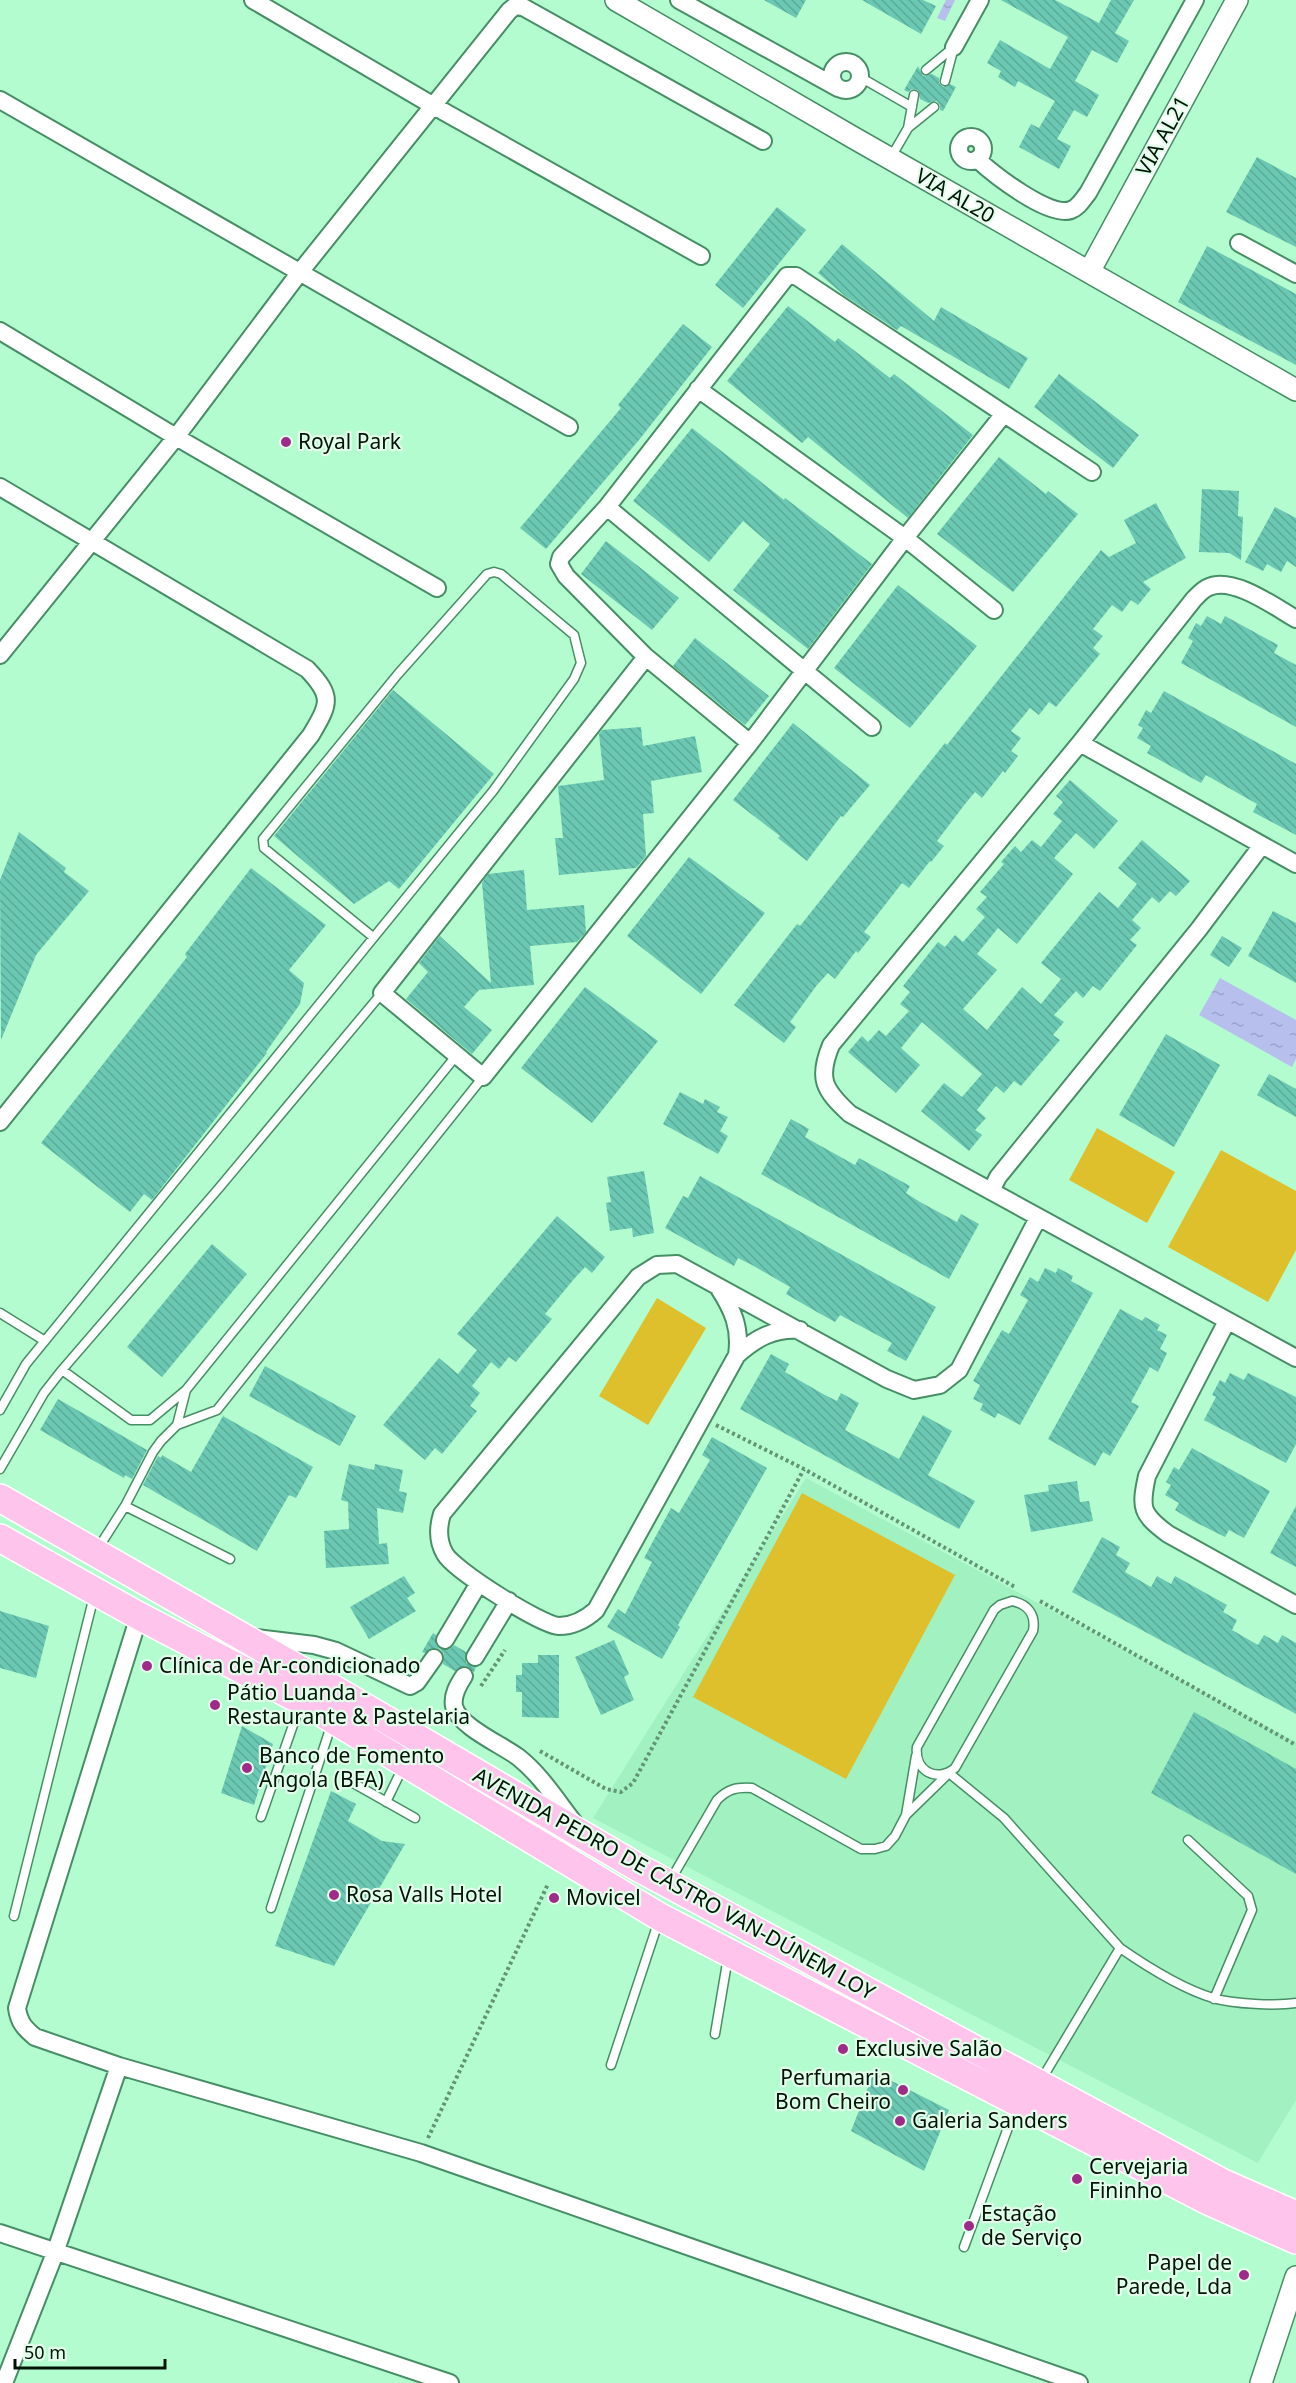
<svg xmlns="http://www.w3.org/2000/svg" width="1296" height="2383" viewBox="0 0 1296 2383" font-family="'Noto Sans',sans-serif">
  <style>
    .built { fill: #a2f1c1 }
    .garden { fill: #ddc02c }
    .water { fill: url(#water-ripples) }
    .building { fill: url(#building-back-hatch) }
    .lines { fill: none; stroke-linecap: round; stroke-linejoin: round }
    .service-casing { stroke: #478e66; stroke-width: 11 }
    .minor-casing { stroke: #478e66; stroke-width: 20 }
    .tertiary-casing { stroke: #478e66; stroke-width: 24 }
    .trunk-casing { stroke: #fff; stroke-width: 30 }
    .path { stroke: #639475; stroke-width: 4; stroke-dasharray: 3 3; stroke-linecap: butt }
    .service { stroke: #fff; stroke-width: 8 }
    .minor { stroke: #fff; stroke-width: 16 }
    .tertiary { stroke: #fff; stroke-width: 21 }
    .trunk { stroke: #fec4ec; stroke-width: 27 }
    .poi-dot { fill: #9e2b87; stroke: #e2feeb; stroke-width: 2 }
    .labels { text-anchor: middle; stroke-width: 4.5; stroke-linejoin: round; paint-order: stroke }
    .street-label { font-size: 21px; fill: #001406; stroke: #e2feeb }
    .poi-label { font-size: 21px; fill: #001406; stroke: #e2feeb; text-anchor: start }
  </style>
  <defs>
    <pattern id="water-ripples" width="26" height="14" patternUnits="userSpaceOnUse" patternTransform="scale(1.5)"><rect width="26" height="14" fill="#b7bfed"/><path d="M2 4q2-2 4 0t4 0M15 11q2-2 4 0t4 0" fill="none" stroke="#9ca3ca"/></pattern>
    <pattern id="building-back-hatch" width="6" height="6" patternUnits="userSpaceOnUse" patternTransform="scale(1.5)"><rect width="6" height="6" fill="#6bc8b3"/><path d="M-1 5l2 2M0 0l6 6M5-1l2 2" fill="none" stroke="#5bab98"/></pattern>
  </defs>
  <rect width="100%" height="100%" fill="#b3fccf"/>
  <path class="built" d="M806,1478L1296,1742V2100L1258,2163L593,1818Z"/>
  <path class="garden" d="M1097,1128L1175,1172L1147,1223L1069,1180Z
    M1221,1150L1296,1191V1250L1268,1302L1168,1247Z
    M657,1298L706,1328L648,1425L599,1396Z
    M802,1493L955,1575L846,1779L693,1697Z"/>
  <path class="water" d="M946,0H955L945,21L937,18Z
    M1220,978L1296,1020V1059L1292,1067L1199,1015Z"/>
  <path class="building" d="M764,0H806L796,18Z
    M862,0H923L936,6L921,34Z
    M1001,0H1055L1099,23L1111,0H1134L1115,33L1129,41L1117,63L1092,50L1075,81L1099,95L1087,117L1074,110L1057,139L1071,146L1059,169L1019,147L1031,124L1039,128L1055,101L1018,81L1015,87L998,77L1001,71L987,63L1000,40L1050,69L1068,37Z
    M918,66L923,76L932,74L939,78V83L943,87L950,84L956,87L943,111L940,110V105L937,101L928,103L920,99L918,90L912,89L908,92L904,90Z
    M1257,157L1296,178V247L1226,212Z
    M777,207L806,230L743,308L715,285Z
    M842,244L934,321L941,307L1028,358L1009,389L901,326L897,330L845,296L818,273Z
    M1207,246L1296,294V365L1178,302Z
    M788,306L835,342L838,338L890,378L894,374L973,435L908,518L808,437L802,443L727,381Z
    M683,324L712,347L639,440L546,549L520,528L621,408L618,405Z
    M1059,374L1139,435L1113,468L1034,407Z
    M692,428L784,500L785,498L872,564L808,649L733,590L770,544L743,521L709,562L633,501Z
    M999,457L1046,494L1048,491L1078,514L1013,592L937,534Z
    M1202,489L1239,491L1238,516L1243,517L1241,560L1229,553L1199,552Z
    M1156,503L1186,558L1143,582L1151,589L1138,605L1131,600L1122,612L1112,605L1093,629L1103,636L1093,648L1100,654L1056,707L1049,702L1039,715L1030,708L1011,731L1021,738L1011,751L1018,756L1005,773L1003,771L982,798L975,792L965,804L937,841L944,846L931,862L930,861L909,888L902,883L864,932L871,937L858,953L856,951L835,979L828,973L817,985L790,1022L796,1027L784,1043L734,1005L797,924L800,926L945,743L947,745L1101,550L1109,557L1136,543L1124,520Z
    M1275,507L1296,518V567L1287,561L1281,572L1267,564L1263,571L1245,562Z
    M606,541L679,598L652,630L581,574Z
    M898,585L977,646L910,728L834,668Z
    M1207,616L1221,624L1225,616L1278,645L1274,653L1296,665V727L1181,663L1193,641L1188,638L1196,623L1201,626Z
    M695,638L769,696L745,725L673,666Z
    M393,690L494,774L399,889L389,881L354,904L274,836Z
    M1164,691L1296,764V835L1253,812L1257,804L1220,783L1206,775L1201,783L1147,753L1151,746L1137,738L1143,728L1138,725L1146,710L1151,713Z
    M793,723L870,785L843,817L841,816L807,861L778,838L780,836L733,800Z
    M641,727L643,746L695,736L702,772L651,781L654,813L643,814L646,856L636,868L559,875L555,838H563L558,786L604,780L599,734L602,730Z
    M1070,780L1118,821L1094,849L1076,833L1054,858L1073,874L1017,944L998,928L977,954L997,970L963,1009L987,1030L1022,987L1041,1004L1061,979L1041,963L1099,892L1118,908L1137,884L1118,868L1142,840L1190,881L1176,896L1170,891L1159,903L1152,897L1132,920L1141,928L1130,940L1137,945L1100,991L1093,986L1083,998L1076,991L1054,1015L1064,1022L1053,1035L1060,1040L1021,1086L1014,1081L1004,1093L996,1086L977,1110L986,1118L975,1130L982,1135L969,1151L921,1111L944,1083L962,1097L982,1074L922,1022L901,1048L920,1065L896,1093L848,1052L862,1036L868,1042L879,1030L886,1036L909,1011L900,1004L910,992L903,986L938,942L945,947L955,935L963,942L985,917L976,909L987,897L980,892L1004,864L1001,862L1015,846L1021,852L1032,840L1041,847L1062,821L1053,814L1063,802L1056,796Z
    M19,832L66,868L64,872L89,891L36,955L1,1040L0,880Z
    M689,857L765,913L701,994L627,936Z
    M251,868L326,925L289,970L304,983L300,1004L266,1052L267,1053L152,1200L144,1194L130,1212L41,1143L187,957L185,954Z
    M524,870L527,910L584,905L586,932L577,942L530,946L534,985L479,990L464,1007L492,1030L472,1054L406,999L428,972L419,963L440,936L491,983L482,883L488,874Z
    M1273,911L1296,923V983L1248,956Z
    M1222,936L1242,948L1229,967L1210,955Z
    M585,987L658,1041L592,1123L521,1068Z
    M1166,1034L1220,1065L1174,1147L1119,1115Z
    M1269,1074L1296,1089V1117L1257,1095Z
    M680,1092L703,1104L705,1099L720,1107L717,1112L728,1117L720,1131L728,1136L718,1154L663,1124Z
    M791,1119L809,1129L805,1137L819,1145L855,1165L859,1158L910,1186L906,1193L920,1202L957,1222L961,1214L979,1224L949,1279L761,1174Z
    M644,1171L654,1233L633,1237L632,1228L610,1231L606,1203L611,1202L607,1177Z
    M700,1176L936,1307L906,1361L887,1351L892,1343L840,1315L835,1322L817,1312L786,1294L790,1287L752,1265L738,1258L734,1266L665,1228L683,1196L688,1198Z
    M557,1216L605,1257L592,1273L585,1267L574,1279L545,1314L552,1319L516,1362L509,1357L499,1369L491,1362L472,1386L480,1393L470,1406L477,1411L442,1454L435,1448L425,1460L383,1425L439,1358L458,1374L477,1350L457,1334Z
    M212,1244L247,1274L162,1377L127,1347Z
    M1045,1268L1056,1273L1058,1268L1073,1276L1071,1281L1093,1293L1020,1425L998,1413L995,1418L980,1410L983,1404L973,1399L980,1385L973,1381L1002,1330L1009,1334L1028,1300L1020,1295L1030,1277L1038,1282Z
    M1120,1309L1142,1321L1145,1317L1160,1325L1157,1330L1167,1335L1160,1349L1167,1353L1158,1372L1150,1367L1131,1402L1139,1406L1110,1456L1103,1452L1095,1466L1048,1439Z
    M771,1354L789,1364L785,1372L823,1394L837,1401L841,1393L859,1403L845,1430L899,1459L923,1415L952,1431L928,1475L975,1501L959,1529L740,1409Z
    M265,1366L356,1416L340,1446L249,1396Z
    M1230,1373L1244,1380L1248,1373L1296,1397V1444L1286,1463L1204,1420L1216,1397L1212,1395L1220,1380L1225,1383Z
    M58,1399L147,1450L132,1479L125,1475L124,1478L40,1430Z
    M223,1416L313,1467L296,1498L289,1495L257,1551L143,1485L158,1456L161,1458L162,1455L191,1472Z
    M712,1437L767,1468L678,1625L680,1627L662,1659L607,1627L618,1609L625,1614L652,1562L644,1558L671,1508L679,1513L710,1460L702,1455Z
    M1192,1448L1270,1491L1244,1538L1229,1530L1225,1537L1193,1521L1175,1510L1179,1503L1165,1495L1171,1485L1166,1482L1174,1467L1179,1470Z
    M349,1464L374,1470L375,1464L403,1470L399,1491L407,1493L403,1513L377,1508L379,1544L387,1543L389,1564L326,1568L324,1531L349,1529L348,1502L341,1500Z
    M1077,1481L1080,1502L1089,1501L1093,1521L1031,1532L1024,1495L1049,1491L1048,1485Z
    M1296,1506V1567L1270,1553Z
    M1102,1537L1120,1547L1116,1555L1130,1563L1125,1572L1151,1587L1157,1576L1171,1584L1175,1576L1227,1605L1223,1612L1237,1620L1232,1630L1258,1645L1264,1635L1278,1643L1282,1635L1296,1643V1714L1072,1592Z
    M404,1576L415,1593L407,1598L416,1611L369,1639L350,1607Z
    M0,1611L49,1626L36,1678L0,1668Z
    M433,1633L436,1635V1645L440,1649H450L454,1645L466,1652V1663L476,1667L474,1672L465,1666L455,1671L443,1664L444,1654L440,1649L434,1648L425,1653L422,1652Z
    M614,1640L629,1674L624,1677L634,1700L601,1715L575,1657Z
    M538,1655H559V1718L522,1717V1692H516V1675H522V1663H538Z
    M1194,1712L1296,1769V1874L1151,1793Z
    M242,1726L273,1744L254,1805L221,1793Z
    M331,1791L356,1804L348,1821L382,1841L405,1844L334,1966L275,1946Z
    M874,2072L949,2110L924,2171L851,2131Z"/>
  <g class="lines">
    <g class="service-casing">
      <path id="service" d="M926,70L954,47
        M860,77L912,107
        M945,81L954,47
        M908,128L934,107
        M890,159L908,128L914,95
        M0,1313L45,1341
        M62,1370L131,1420H150L186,1390
        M0,1410L26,1364L493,791L574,679L581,663L574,635L501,574L494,572L487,574L398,674L263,839L264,848L373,937
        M177,1425L186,1390L456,1056
        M0,1469L44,1393L62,1370L219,1188L382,993
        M125,1506L230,1559
        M97,1550L125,1506L153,1452L161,1441L177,1425L217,1410L483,1077
        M1012,1601C1028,1604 1036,1615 1033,1631L955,1768C937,1783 914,1771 917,1747L994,1610L1000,1605Z
        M346,1779L415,1818
        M386,1802L403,1767
        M906,1815L916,1756
        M261,1817L300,1705
        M1188,1840L1248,1896L1252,1910L1214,1999
        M670,1881L717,1800C728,1789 736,1787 752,1788L861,1849H875L886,1846L895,1836L906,1815L949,1773L1004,1818L1120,1948C1146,1966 1183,1989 1213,1998C1233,2004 1276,2006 1296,2003
        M271,1908L332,1723
        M14,1916L94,1596
        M715,2034L728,1957
        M611,2065L659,1920
        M1040,2082L1120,1948
        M964,2247L1016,2106"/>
    </g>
    <g class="minor-casing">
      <path id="minor" d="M253,0L432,105L701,256
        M679,0L838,88
        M954,47L980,0
        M832 76a14 14 0 1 1 28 0a14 14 0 1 1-28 0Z
        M0,100L569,427
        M959 149a12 12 0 1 1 24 0a12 12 0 1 1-24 0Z
        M977,159C993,174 1049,218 1071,210C1079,207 1083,199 1088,193L1195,0
        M1239,243L1296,274
        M0,331L176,437L437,588
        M698,389L905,538L994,610
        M0,487L307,669C334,697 329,704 311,735L0,1122
        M607,507L872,727
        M1296,619C1275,607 1233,576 1209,587C1203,589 1198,595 1194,599L1080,743L831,1045C817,1079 824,1090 850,1114L1296,1358
        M0,655L176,437L300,272L509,11L515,6L523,7L763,141
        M646,657L382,993L483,1077L750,743L905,538L1003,415
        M750,743L646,657L566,576L559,564L561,557L607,507L787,276H796L1092,472
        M1080,743L1296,864
        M991,1191L998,1177L1199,929L1262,845
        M718,1287C733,1310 741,1328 737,1355
        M1227,1321L1147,1476C1140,1508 1141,1514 1168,1534L1296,1605
        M800,1330C774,1328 756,1338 737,1355L596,1610C586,1619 573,1626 559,1626C541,1625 454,1570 445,1554C438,1542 438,1527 442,1514L638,1277L657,1265L677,1264L887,1379L914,1390L940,1385L959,1370L1038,1218
        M139,1616L17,2008C19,2022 24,2028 35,2037L119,2066L421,2153L1079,2383
        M256,1638L314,1645L336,1651L410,1686L417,1682L434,1658
        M445,1640L479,1583
        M475,1657L509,1601
        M464,1676C458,1685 452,1695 454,1706C458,1726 502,1745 518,1757C541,1775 557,1801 575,1824
        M0,2233L450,2383
        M4,2383L55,2253L119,2066"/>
    </g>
    <g class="tertiary-casing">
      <path id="tertiary" d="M616,0L854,138L1296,390
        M1089,272L1237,0
        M1261,2383L1296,2277"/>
    </g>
    <g class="trunk-casing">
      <path id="trunk" d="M0,1498L332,1688L639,1868L1221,2182L1296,2215
        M0,1538L139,1616L302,1701L660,1917L1208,2201L1296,2240"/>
    </g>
    <path class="path" d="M716,1425L804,1469L1015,1587
      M1040,1601L1296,1745
      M481,1686L505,1650
      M540,1751L606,1789L621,1792L633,1783L804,1469
      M428,2138L548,1884"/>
    <use href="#service" class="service"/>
    <use href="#minor" class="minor"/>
    <use href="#tertiary" class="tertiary"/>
    <use href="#trunk" class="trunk"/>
  </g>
  <g class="poi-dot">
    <circle cx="286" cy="442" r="6"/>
    <circle cx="147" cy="1666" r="6"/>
    <circle cx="215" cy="1705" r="6"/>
    <circle cx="247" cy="1768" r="6"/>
    <circle cx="334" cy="1895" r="6"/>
    <circle cx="554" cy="1898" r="6"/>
    <circle cx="843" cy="2049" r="6"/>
    <circle cx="903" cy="2090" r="6"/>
    <circle cx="900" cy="2121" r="6"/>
    <circle cx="1077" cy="2179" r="6"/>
    <circle cx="969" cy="2226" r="6"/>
    <circle cx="1244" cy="2275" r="6"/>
  </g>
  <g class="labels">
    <g class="street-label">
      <text transform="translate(1163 136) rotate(-61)" y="7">VIA AL21</text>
      <text transform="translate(955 196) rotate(30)" y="7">VIA AL20</text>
      <text transform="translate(674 1884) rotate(29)" y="7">AVENIDA PEDRO DE CASTRO VAN-DÚNEM LOY</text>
    </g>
    <g class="poi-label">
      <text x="298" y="449">Royal Park</text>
      <text x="159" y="1673">Clínica de Ar-condicionado</text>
      <text x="227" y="1700">Pátio Luanda -<tspan x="227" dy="24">Restaurante &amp; Pastelaria</tspan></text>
      <text x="259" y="1763">Banco de Fomento<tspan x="259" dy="24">Angola (BFA)</tspan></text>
      <text x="346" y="1902">Rosa Valls Hotel</text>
      <text x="566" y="1905">Movicel</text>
      <text x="855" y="2056">Exclusive Salão</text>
      <text x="891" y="2085" text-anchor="end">Perfumaria<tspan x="891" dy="24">Bom Cheiro</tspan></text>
      <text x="912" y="2128">Galeria Sanders</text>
      <text x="1089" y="2174">Cervejaria<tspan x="1089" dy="24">Fininho</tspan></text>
      <text x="981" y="2221">Estação<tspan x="981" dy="24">de Serviço</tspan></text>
      <text x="1232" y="2270" text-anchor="end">Papel de<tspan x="1232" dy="24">Parede, Lda</tspan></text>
    </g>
  </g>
  <path d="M15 2359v9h150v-9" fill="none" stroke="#001406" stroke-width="3"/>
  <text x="24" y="2359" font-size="18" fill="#001406" stroke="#e2feeb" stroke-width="4.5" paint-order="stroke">50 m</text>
</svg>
